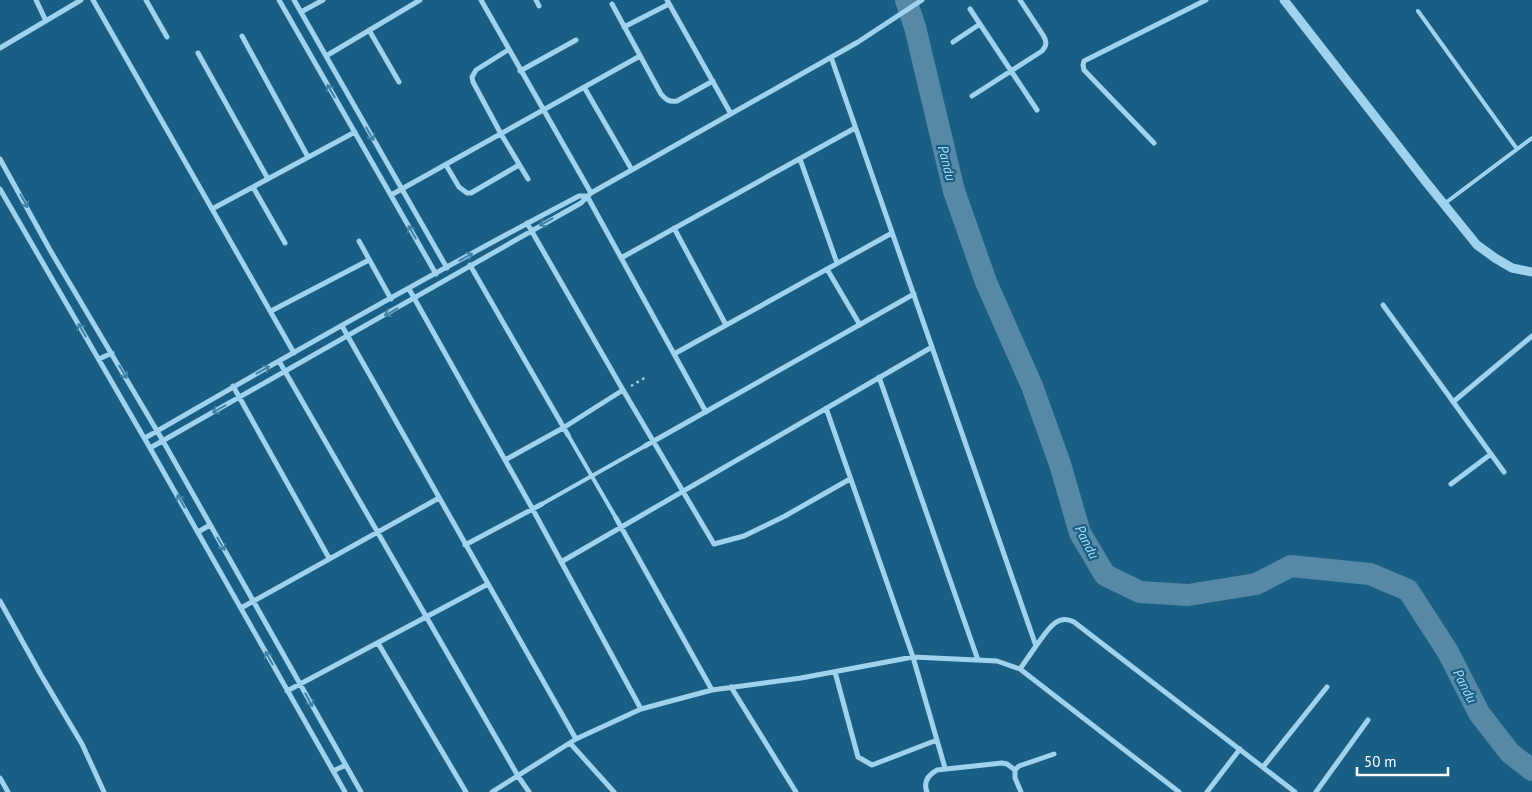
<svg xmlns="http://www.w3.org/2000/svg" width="1532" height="792" viewBox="0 0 1532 792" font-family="'PT Sans',sans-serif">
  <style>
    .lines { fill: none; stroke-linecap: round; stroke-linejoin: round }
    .river { stroke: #5689a5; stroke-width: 22 }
    .path { stroke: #9fd2ec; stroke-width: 2.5; stroke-dasharray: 2.5 4; stroke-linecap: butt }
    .service { stroke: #9fd2ec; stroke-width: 4 }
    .minor { stroke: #9fd2ec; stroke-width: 5 }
    .tertiary { stroke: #9fd2ec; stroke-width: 9 }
    .oneway { stroke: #4182a4 }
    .labels { text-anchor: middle; stroke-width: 4.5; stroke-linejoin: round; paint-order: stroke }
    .water-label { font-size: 14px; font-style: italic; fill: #aadcf4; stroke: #195f85 }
  </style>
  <rect width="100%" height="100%" fill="#195f85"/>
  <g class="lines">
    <path class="river" d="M906,0L915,27L954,191L986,282L1032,386L1060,464L1080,533L1105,575L1140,592L1188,595L1256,584L1291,566L1370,574L1408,590L1448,652L1479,713L1510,753L1532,770"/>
    <path class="path" d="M631,386L646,377"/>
    <path class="service" d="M1418,11L1517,149
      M1444,204L1532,138
      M568,435L616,518
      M542,504L645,446"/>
    <path class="minor" d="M36,0L46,21
      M93,0L294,353
      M146,0L167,37
      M279,0L436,274
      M294,0L447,268
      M481,0L591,193
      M536,0L539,6
      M667,0L731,114
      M612,4L661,94C666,100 669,102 677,101L713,81
      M970,9L1037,110
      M301,12L323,0
      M624,27L669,4
      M369,30L399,82
      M242,36L308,157
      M953,42L980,24
      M0,48L81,0
      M508,50L476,70L472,77L473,82L501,134L528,179
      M198,53L268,179
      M326,56L420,0
      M831,57L1036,646L1020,669
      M520,71L576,40
      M584,87L632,170
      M972,96L1042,51C1047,45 1047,42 1043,35L1020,0
      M1154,143L1084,70L1083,65L1084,61L1206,0
      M0,159L50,250L163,441L361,792
      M800,159L837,263
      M446,165L459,187L467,193H471L519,165
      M253,187L285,243
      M0,189L150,448L345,792
      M391,195L640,56
      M587,196L706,412
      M212,209L355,132
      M527,223L623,390L714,544L744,536L785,516L850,479
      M674,228L726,325
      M359,241L391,299
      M621,258L855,128
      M470,265L568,435
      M827,269L860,325
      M409,289L532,508L641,709
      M1383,305L1504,472
      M271,311L369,260
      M342,326L576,739
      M674,354L892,233
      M99,359L112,353
      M279,361L518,776L529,792
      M879,377L978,660
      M233,386L329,558
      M1453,402L1532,336
      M826,408L913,657L945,768
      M145,438C288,355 432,273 579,196H587
      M645,446L914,294
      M150,448L581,203L591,193L858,42L922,0
      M505,460L563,428L623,390
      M1451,484L1491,454
      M616,518L712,690
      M198,532L210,525
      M465,545L542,504
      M561,562L932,347
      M0,601L41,675L82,744L104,792
      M241,608L439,498
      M378,643L466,792
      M1036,646C1046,633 1056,612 1074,622L1295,792
      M835,672L858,757L872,765L937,740
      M731,687L796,792
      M287,691L488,584
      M570,743L614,792
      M1263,767L1327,687
      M333,771L346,765
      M0,778L8,792
      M492,792L576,739L641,709L712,690L801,678L913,657L997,661L1020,669L1179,792
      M927,792C923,782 928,775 937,770L1002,763L1007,764L1015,770
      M1021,792L1015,778V770L1019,766L1054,754
      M1207,792L1240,749
      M1316,792L1368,720"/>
    <path class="tertiary" d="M1284,0L1426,182L1477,245L1495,258L1512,268L1532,272"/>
  </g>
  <defs><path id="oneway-shaft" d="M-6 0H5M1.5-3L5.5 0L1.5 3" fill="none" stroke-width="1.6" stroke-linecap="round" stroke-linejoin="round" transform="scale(1.25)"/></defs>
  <g class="oneway">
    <use href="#oneway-shaft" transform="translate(331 91) rotate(-120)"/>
    <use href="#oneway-shaft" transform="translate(370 134) rotate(60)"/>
    <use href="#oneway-shaft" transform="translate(24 201) rotate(62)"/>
    <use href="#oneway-shaft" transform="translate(546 222) rotate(151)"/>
    <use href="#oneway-shaft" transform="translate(412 232) rotate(-120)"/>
    <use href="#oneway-shaft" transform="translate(466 257) rotate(-29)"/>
    <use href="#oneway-shaft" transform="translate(391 312) rotate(151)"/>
    <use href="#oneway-shaft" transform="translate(82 330) rotate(-120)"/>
    <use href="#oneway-shaft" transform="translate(263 370) rotate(-29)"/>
    <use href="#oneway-shaft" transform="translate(123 372) rotate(59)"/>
    <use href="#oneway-shaft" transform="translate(219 409) rotate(150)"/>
    <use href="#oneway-shaft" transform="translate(181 501) rotate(-119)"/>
    <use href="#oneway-shaft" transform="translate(221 544) rotate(60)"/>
    <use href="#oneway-shaft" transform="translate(269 658) rotate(-119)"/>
    <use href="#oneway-shaft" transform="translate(309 700) rotate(61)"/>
  </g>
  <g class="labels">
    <g class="water-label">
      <text transform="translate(947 163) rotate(76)" y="5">Pandu</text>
      <text transform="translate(1087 542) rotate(63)" y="5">Pandu</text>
      <text transform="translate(1465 686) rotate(63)" y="5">Pandu</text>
    </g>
  </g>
  <path d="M1357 767v8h91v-8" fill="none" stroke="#ffffff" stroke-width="2.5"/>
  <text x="1364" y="767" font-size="15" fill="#ffffff" stroke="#195f85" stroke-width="4" paint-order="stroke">50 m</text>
</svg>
